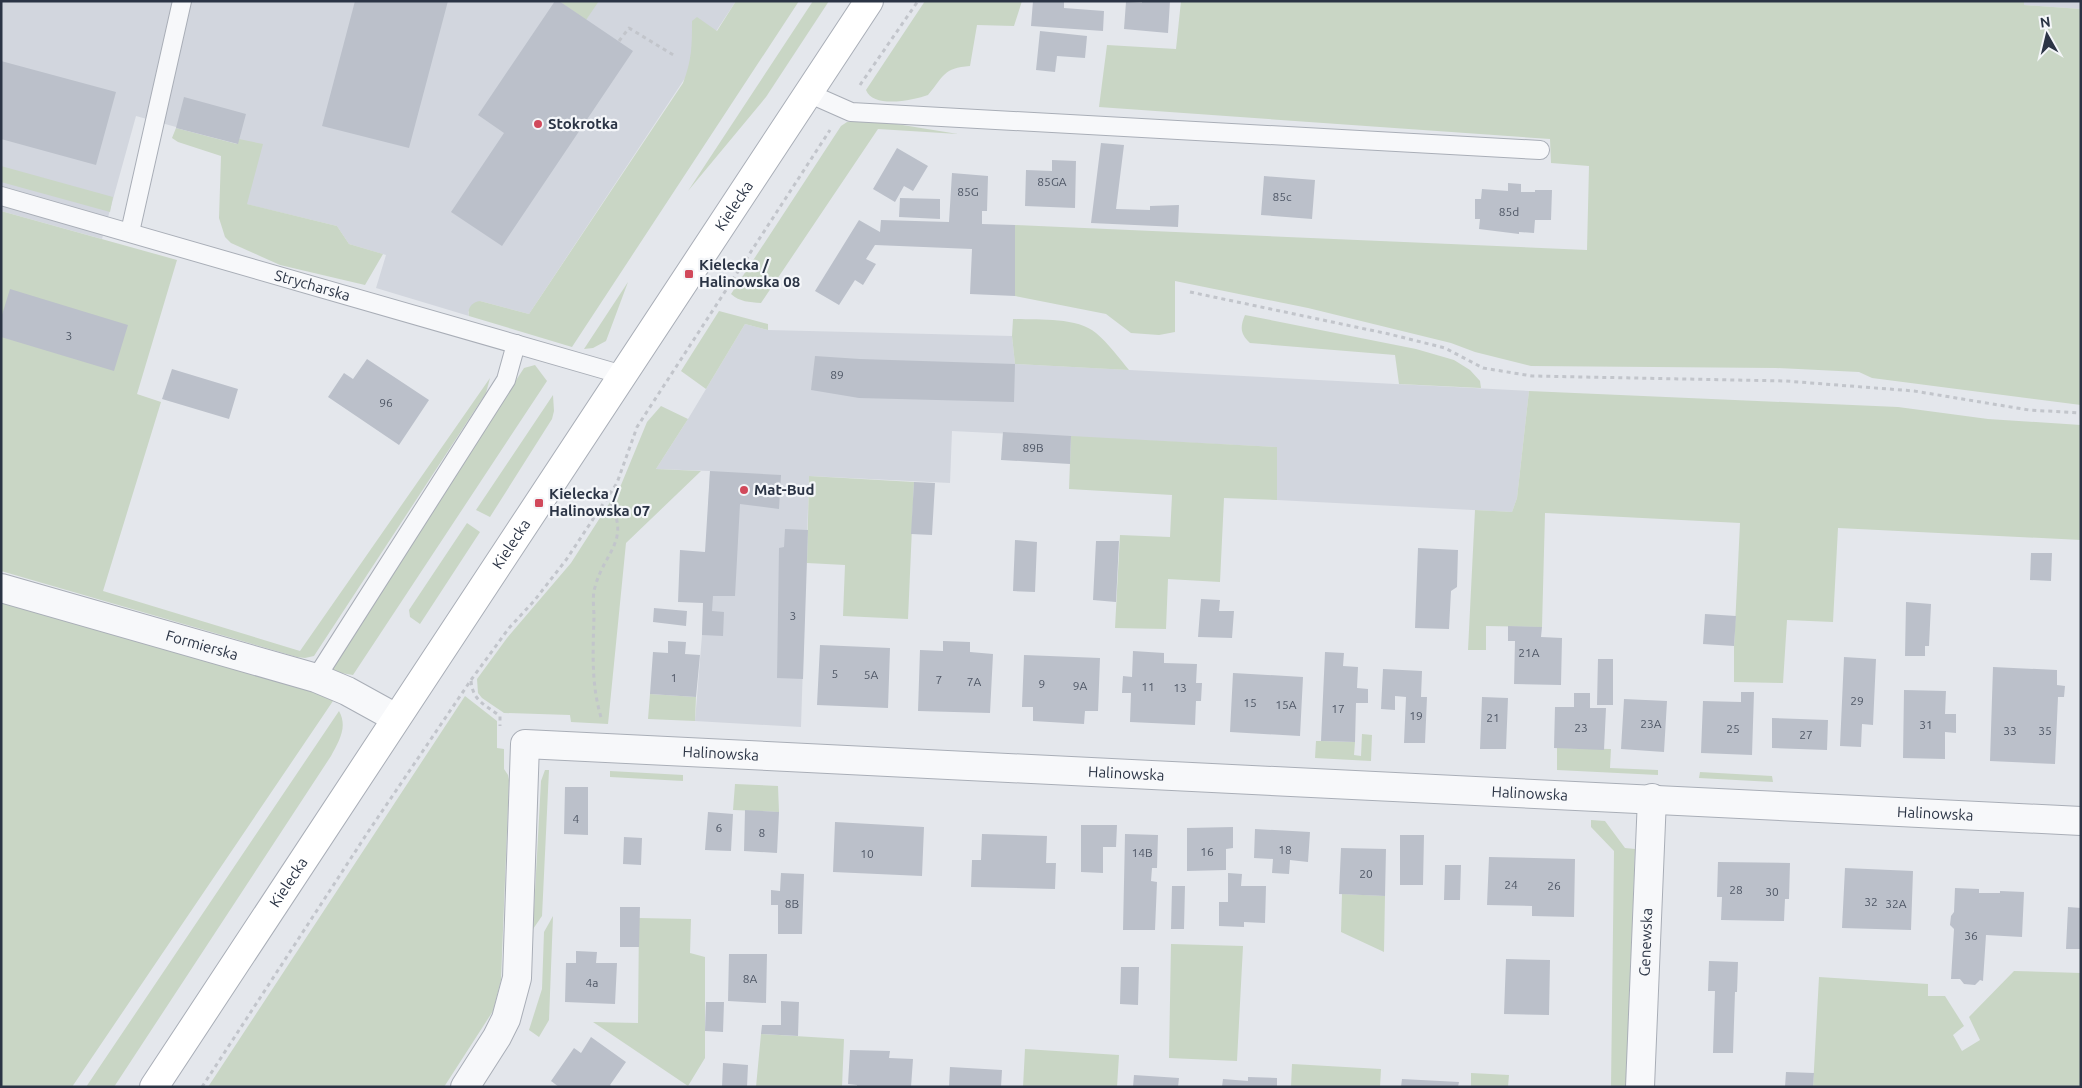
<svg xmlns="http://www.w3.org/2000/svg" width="2082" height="1088" viewBox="0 0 2082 1088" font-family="Ubuntu,sans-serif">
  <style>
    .built { fill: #d2d6de }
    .green { fill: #c9d6c5 }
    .building { fill: #bbc0ca }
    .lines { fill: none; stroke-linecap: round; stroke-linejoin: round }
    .service-casing { stroke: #a9aeb7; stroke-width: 20 }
    .minor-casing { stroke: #a9aeb7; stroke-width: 30 }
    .secondary-casing { stroke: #a9aeb7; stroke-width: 30 }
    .path { stroke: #c2c5cb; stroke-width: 3; stroke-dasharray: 4 4; stroke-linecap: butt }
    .service { stroke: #f7f8fa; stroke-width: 18 }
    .minor { stroke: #f7f8fa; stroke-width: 28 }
    .secondary { stroke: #fff; stroke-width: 28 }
    .poi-dot { fill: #d1495b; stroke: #f4f6f9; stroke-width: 2 }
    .labels { text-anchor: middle; stroke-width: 4.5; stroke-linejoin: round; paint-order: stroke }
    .number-label { font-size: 12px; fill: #4f5766 }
    .poi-label { font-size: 15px; font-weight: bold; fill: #2b3445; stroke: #f4f6f9; text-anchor: start }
    .street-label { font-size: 15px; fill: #2b3445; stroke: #f4f6f9 }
  </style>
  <rect width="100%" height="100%" fill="#e4e7ec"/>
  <path class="built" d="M1,1H736L529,314L480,301L468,312L469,316L376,288L386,255L349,244L337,226L246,204L262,144H238L136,116L102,239L1,211Z
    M2024,1H2081V9L2024,5Z
    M745,324L768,330L1012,336L1015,364L1529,391L1517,498L1512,512L1277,500V447L952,431L950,483L809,476L801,727L695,721L702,635L710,471L656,469L688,419Z"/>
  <path class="green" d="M559,1H599L586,20Z
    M736,1H799L572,347L469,316C467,308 472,302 480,301L529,314L683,83C692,60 692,45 692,21L697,17L717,31Z
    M813,1H829L766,97L688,191Z
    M925,1H1022L1014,26L977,25L970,66C943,68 944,76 928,95C914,100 873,109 866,90Z
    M1181,1H2024V5L2081,9V405L1872,378L1859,372L1776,368L1531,366L1475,352L1451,343L1308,308L1175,281V332L1159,335L1131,333L1106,314L1015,296V225L1587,250L1589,166L1551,163L1550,139L1099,107L1107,45L1176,49Z
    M847,122H884L958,134L878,129L761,303C749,302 740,302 731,294L841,126Z
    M176,128L237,144L239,139L263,144L247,204L337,226L349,244L383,254L365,285L280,265L231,243L225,237L219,218L221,156L178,142L172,138Z
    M1,166L113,197L110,212L1,182Z
    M1,211L177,260L137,394L161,402L103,591L300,651L490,378L486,393L314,656L305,658L297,657L1,571Z
    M628,282L606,341L593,348L584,349Z
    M719,311L768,324V330L745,324L706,389L681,371Z
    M1245,315L1416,349L1454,360L1470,370L1480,381L1481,388L1399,384L1395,355L1250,343C1240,334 1240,327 1245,315Z
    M1013,319C1037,320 1077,317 1096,333C1108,343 1119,358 1129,370L1015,364L1012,336Z
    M535,365L547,381L353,675L341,673L331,669L340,650L524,368Z
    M1529,391L1898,407L1988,419L2081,425V540L1838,528L1833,622L1787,620L1783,683L1734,682V647L1740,523L1545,513L1542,627L1486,626V650H1468L1475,510L1512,512L1517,498Z
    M553,395L554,411L552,419L490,517L476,510Z
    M661,406L688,419L656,469L701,471L626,543L608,724L571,722L570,715L504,713L482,698L478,693L477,679L507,638L571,563L621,485L647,422Z
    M1071,436L1277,447V500L1224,498L1220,582L1168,579L1166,629L1115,628L1120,535L1170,537L1172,495L1069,489Z
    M809,476L914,482L908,619L843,616L845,565L807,563Z
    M467,523L480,532L420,624L410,617L409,610Z
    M1,602L326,695L333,701L72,1087H1Z
    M650,694L696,697L695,721L648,719Z
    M465,696L497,721V748L504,749V769L508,775L509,780L501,980L493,1011L444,1087H208Z
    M339,711C348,727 339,741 331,756L114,1087H86Z
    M1362,734L1372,735L1371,761L1315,758L1316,741H1321L1355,742L1354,755L1361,756Z
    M1557,748L1611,749L1610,768L1658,770V775L1557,770Z
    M545,770H549L542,916L533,929L541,781Z
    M610,771L683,775V781L610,777Z
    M1700,772L1772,776L1773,782L1699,778Z
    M735,784L778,786L779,812L733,810Z
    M1591,820L1605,821L1625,848L1635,849L1626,1087H1611L1614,851L1591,827Z
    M1342,894L1385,896L1384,952L1341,932Z
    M553,916L549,1020L539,1037L529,1030L542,989L544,932Z
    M639,918L691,919L690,953L705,957V1058L688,1086L593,1022L638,1023Z
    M1171,944L1243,946L1237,1061L1169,1058Z
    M2014,971L2081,973V1087H1813L1819,977L1928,984V996H1945L1964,1026L1953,1035L1962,1051L1980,1040L1969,1017Z
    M761,1034L844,1039L842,1087H756Z
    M1025,1049L1119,1055L1117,1087H1023Z
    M1292,1064L1381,1069L1380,1087H1291Z
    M1471,1073L1509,1075L1508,1087H1471Z"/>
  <path class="building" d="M355,1H448L409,148L322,126Z
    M555,1H559L633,51L502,246L451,212L504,133L478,115Z
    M1033,1H1064V8L1104,11L1103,31L1031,26Z
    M1142,1H1170L1168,33L1124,29L1126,2L1142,3Z
    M1040,31L1087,36L1085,58L1057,56L1055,72L1036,70Z
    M1,61L116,92L96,165L1,139Z
    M184,97L246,114L238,144L176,128Z
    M1101,143L1124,145L1116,209L1150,210V206L1179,205L1178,227L1091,223Z
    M897,148L928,166L913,191L904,186L895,202L873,189Z
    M1052,160L1076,161L1075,208L1025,206L1026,170L1052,171Z
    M952,173L988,176L987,211H982V224L1015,225V296L970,294L972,249L875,245L866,259L876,264L863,285L855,280L839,305L815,291L859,220L880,232L881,220L949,222Z
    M1264,176L1315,180L1312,219L1261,215Z
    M1508,183L1521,184V192H1535V190H1552L1551,220H1535L1534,233L1519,232V234L1479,229L1480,219H1475V199H1481L1482,189L1508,191Z
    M900,198L940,199V219L899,217Z
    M10,289L128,325L114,371L1,337V318Z
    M815,356L860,359L1015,364L1014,402L859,398L811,390Z
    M367,359L429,400L399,445L328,397L344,373L353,379Z
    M172,369L238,389L229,419L162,399Z
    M1003,432L1071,436L1070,464L1001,460Z
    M710,471L781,475L779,509L740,504L735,596H713L712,611L724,612L723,636L702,635L703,603L678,602L680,550L705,552Z
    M914,482L935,483L932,535L911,534Z
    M785,529L808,530L803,679L777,678L779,548L784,547Z
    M1015,540L1037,542L1035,592L1013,591Z
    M1096,541H1119L1116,602L1093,600Z
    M1418,548L1458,550L1457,587L1451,591L1449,629L1415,628Z
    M2031,553H2052L2051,581L2030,580Z
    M1201,599L1220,600L1219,611H1234L1232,638L1198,637Z
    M1906,602L1931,604L1929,646H1925V656H1905Z
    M654,608L687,611L686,626L653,622Z
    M1705,614L1736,616L1734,646L1703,644Z
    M1508,626L1542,627L1541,637L1562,638L1561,685L1514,684L1515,641H1508Z
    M668,641L686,642L685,654L700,655L696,697L650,694L653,652L668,653Z
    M943,641L970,642V652L993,654L990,713L918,711L920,650L943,651Z
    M820,645L890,648L888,708L817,705Z
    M1133,651L1164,653V663L1197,664L1196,683H1202L1201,701H1196L1195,725L1130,722L1131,693H1122L1123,676L1132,677Z
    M1325,652L1344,653L1343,666L1358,667L1357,688L1368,689V703H1356L1355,742L1321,741Z
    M1024,655L1100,658L1098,711H1085L1084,724L1033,721V707H1022Z
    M1844,657L1876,659L1873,725L1862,724L1861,747L1840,746Z
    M1598,659H1613V705H1597Z
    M1993,667L2057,670V685L2065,686L2064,697H2058L2055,764L1990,761Z
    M1383,669L1422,671L1421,697H1427L1425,743H1404L1406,697L1395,696V710L1381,709Z
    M1233,673L1303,677L1300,736L1230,732Z
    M1904,690L1946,691L1945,714H1956V733L1945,732V759L1903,758Z
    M1741,692H1754L1752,755L1701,753L1703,701L1741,702Z
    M1574,693H1590V708H1606L1604,750L1554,748L1555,707H1574Z
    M1482,697L1508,698L1506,749H1480Z
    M1624,699L1667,701L1664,752L1621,749Z
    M1772,718L1828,720L1827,750L1772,748Z
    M565,787H588V835L564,834Z
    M745,810L779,812L777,853L744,851Z
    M708,812L733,814L731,851L705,850Z
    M835,822L924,827L922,876L833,872Z
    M1081,825H1117L1116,847H1103V873L1081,872Z
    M1233,827V848L1226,849V870L1187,871V828Z
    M1255,829L1310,832L1308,862L1290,860L1289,874L1272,873L1273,859L1254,858Z
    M982,834L1047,836L1046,863H1056L1055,889L971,887L972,860H981Z
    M1125,834L1158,835L1157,868H1152L1151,881L1157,882L1155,930H1123Z
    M1400,835H1424L1423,885H1400Z
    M624,837L642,838L641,865L623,864Z
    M1341,848L1386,849L1385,896L1339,894Z
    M1489,857L1575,859L1574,917L1532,916V906L1487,905Z
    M1718,862L1790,863L1789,899H1785L1784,921L1721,920L1722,897H1717Z
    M1445,865H1461L1460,900H1444Z
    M1845,868L1913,871L1911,930L1842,928Z
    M781,873L804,874L802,934H778V905H771V890L780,891Z
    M1228,873L1242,874L1241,886H1266L1265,923L1244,922V927L1219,926V902H1228Z
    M1172,886H1185L1184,929H1171Z
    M1955,888L1979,889V893H2000V891L2024,892L2022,937L1986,935L1983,981L1980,980L1975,985L1964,984L1960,979H1951L1954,929L1950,925L1951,916L1954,912Z
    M620,907H640L639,947H620Z
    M2068,907L2081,908V949H2066Z
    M576,951L597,952L596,963H617L615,1004L565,1002L566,963H576Z
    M729,954H767L766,1003L728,1001Z
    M1506,959L1550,960L1549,1015L1504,1014Z
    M1709,961L1738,962L1737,992H1735L1733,1053H1713L1715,991H1708Z
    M1121,967H1139L1138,1005L1120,1004Z
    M781,1001L799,1002L798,1036L761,1034L762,1025H781Z
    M706,1002H724L723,1032L705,1031Z
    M591,1037L626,1062L610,1085L612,1087H559L551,1081L574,1048L581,1053Z
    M850,1050L890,1051L889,1058L913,1059L911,1087H857V1085L848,1084Z
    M723,1063L748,1065L747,1087H722Z
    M950,1067L1002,1070L1001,1087H949Z
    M1786,1072L1814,1073L1813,1087H1785Z
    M1134,1075L1179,1078L1178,1087H1133Z
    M1248,1077L1277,1078V1087H1222L1223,1079L1248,1081Z
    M1402,1079L1459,1082L1458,1087H1401Z"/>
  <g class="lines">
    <g class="service-casing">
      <g id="service">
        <path d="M808,93L851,112L1540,150"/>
        <path id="s1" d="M1,196L623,375"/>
        <path d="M130,232L182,1"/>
        <path d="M316,678L506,380L516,344"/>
      </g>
    </g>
    <g class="minor-casing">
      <g id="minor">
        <path id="s2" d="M1,588L316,678L347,691L396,718"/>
        <path id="s3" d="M465,1087L497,1037L506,1019L517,978L525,744L2081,821"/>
        <path id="s4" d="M1640,1087L1652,798"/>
      </g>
    </g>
    <g class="secondary-casing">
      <g id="secondary">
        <path id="s5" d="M154,1087L869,1"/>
      </g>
    </g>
    <path class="path" d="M619,41L629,28L675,56
      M860,85L918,1
      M1190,292L1389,334L1445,348L1483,368L1532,376L1786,381L1914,391L2029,410L2081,413
      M471,681C473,701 484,704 500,716V726
      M601,717C591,684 593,651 594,617C594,608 592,596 595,587C605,550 633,540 607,498
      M202,1087L368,832L471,680L509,628L534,601L566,560L607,498L617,483L637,427L830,130"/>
    <use href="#service" class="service"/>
    <use href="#minor" class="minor"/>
    <use href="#secondary" class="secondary"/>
  </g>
  <g class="poi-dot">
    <circle cx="538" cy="124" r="5"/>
    <rect x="684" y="269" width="10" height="10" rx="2.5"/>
    <circle cx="744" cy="490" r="5"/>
    <rect x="534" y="498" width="10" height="10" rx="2.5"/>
  </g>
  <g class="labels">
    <g class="number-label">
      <text x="1052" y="186">85GA</text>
      <text x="968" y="196">85G</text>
      <text x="1282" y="201">85c</text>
      <text x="1509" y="216">85d</text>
      <text x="69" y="340">3</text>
      <text x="837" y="379">89</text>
      <text x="386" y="407">96</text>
      <text x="1033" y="452">89B</text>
      <text x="793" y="620">3</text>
      <text x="1529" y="657">21A</text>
      <text x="835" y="678">5</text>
      <text x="871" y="679">5A</text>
      <text x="674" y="682">1</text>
      <text x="939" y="684">7</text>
      <text x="974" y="686">7A</text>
      <text x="1042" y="688">9</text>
      <text x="1080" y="690">9A</text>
      <text x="1148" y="691">11</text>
      <text x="1180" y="692">13</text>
      <text x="1857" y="705">29</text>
      <text x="1250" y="707">15</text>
      <text x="1286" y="709">15A</text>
      <text x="1338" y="713">17</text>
      <text x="1416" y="720">19</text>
      <text x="1493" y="722">21</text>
      <text x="1651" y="728">23A</text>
      <text x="1926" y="729">31</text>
      <text x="1581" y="732">23</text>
      <text x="1733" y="733">25</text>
      <text x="2010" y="735">33</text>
      <text x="2045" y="735">35</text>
      <text x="1806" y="739">27</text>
      <text x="576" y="823">4</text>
      <text x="719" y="832">6</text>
      <text x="762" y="837">8</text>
      <text x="1285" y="854">18</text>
      <text x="1207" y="856">16</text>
      <text x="1142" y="857">14B</text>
      <text x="867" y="858">10</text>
      <text x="1366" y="878">20</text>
      <text x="1511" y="889">24</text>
      <text x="1554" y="890">26</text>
      <text x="1736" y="894">28</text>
      <text x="1772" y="896">30</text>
      <text x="1871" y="906">32</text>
      <text x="792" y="908">8B</text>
      <text x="1896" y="908">32A</text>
      <text x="1971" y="940">36</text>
      <text x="750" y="983">8A</text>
      <text x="592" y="987">4a</text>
    </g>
    <g class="poi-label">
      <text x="548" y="129">Stokrotka</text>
      <text x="699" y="270">Kielecka /<tspan x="699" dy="17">Halinowska 08</tspan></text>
      <text x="754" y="495">Mat-Bud</text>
      <text x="549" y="499">Kielecka /<tspan x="549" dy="17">Halinowska 07</tspan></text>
    </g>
    <g class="street-label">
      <text dy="5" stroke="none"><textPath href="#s5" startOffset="1055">Kielecka</textPath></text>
      <text dy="5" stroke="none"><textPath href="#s1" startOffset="324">Strycharska</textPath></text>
      <text dy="5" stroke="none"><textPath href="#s5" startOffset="650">Kielecka</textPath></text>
      <text dy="5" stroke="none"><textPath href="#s2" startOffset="209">Formierska</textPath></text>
      <text dy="5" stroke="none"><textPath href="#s3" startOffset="552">Halinowska</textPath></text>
      <text dy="5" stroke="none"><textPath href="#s3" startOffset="958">Halinowska</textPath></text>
      <text dy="5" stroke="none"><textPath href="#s3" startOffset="1362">Halinowska</textPath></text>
      <text dy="5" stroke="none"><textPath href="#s3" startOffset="1768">Halinowska</textPath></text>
      <text dy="5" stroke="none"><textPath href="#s5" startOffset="245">Kielecka</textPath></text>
      <text dy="5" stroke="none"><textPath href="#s4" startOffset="145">Genewska</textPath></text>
    </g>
  </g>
  <rect width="2082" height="1088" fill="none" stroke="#2b3445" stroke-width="5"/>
  <g transform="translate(2047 35) rotate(352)" stroke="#f4f6f9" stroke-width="4" paint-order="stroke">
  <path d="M0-4L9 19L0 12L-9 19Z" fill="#2b3445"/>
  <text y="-8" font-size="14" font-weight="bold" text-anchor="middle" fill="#2b3445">N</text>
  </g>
</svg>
